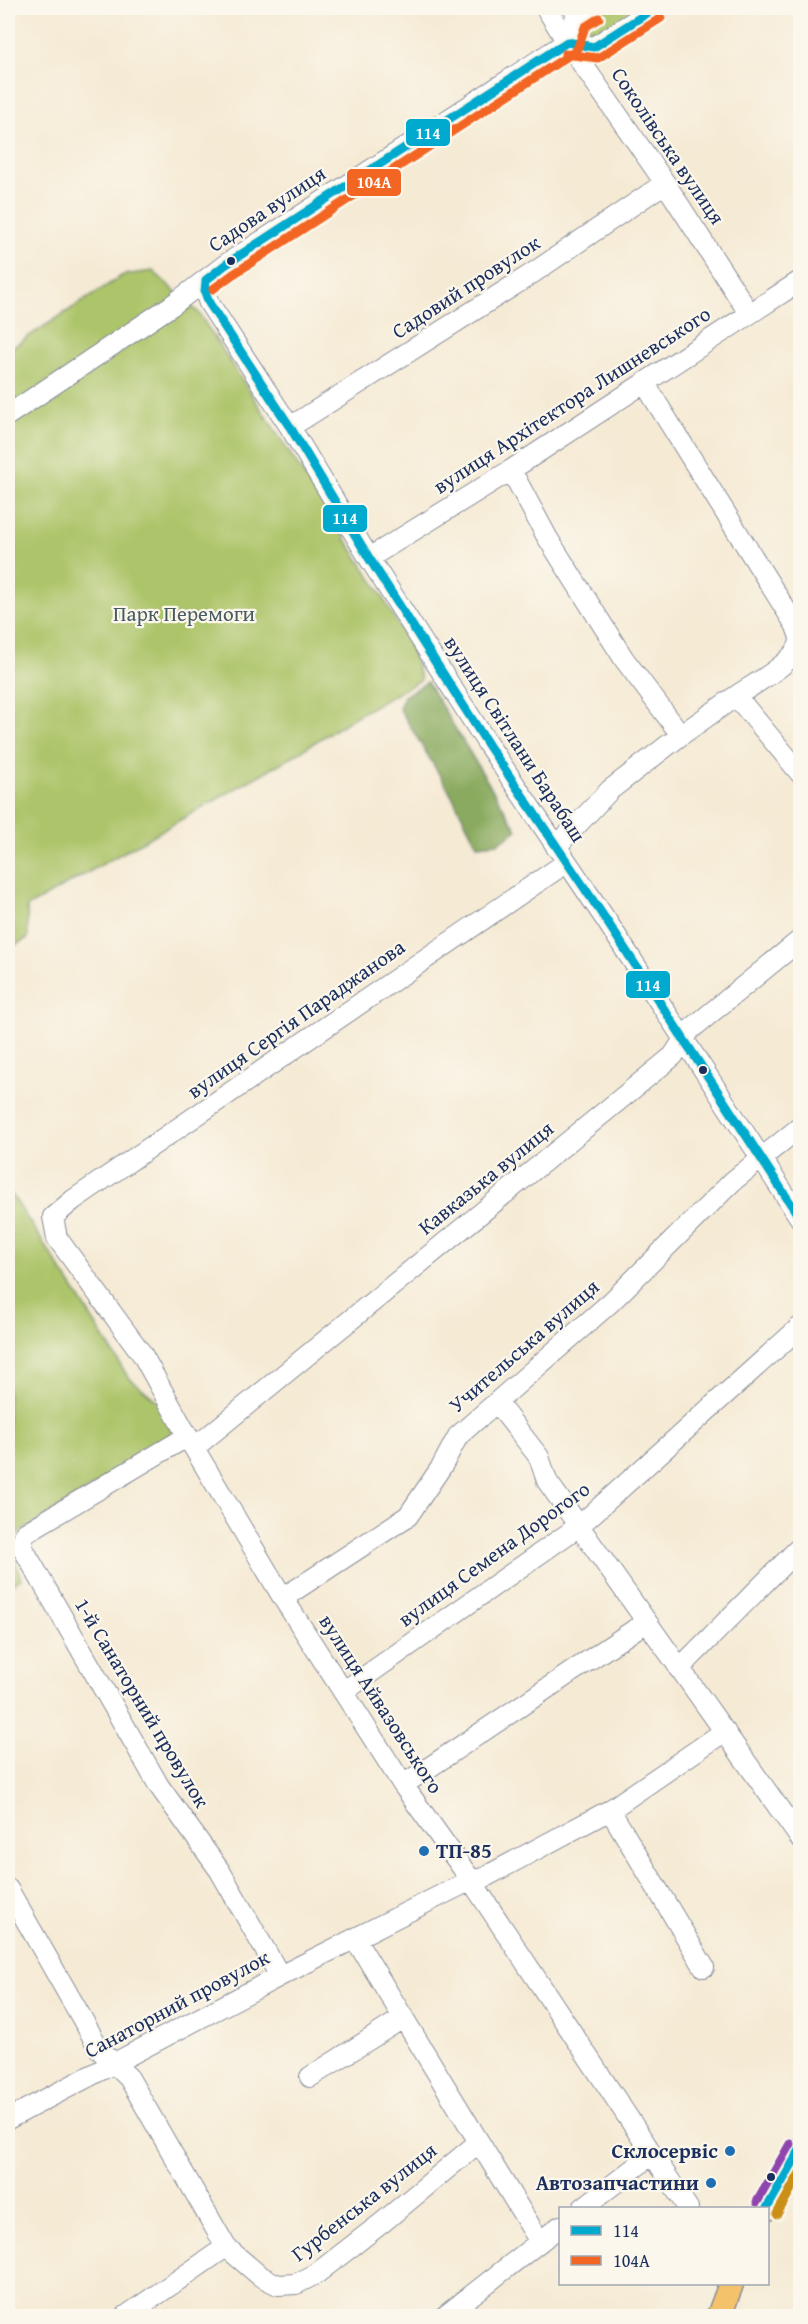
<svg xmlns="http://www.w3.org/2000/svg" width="808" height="2324" viewBox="0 0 808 2324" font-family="'Gentium Book Plus',serif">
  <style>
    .green { fill: #adc56a; stroke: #647a64; stroke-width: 1.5 }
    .forest { fill: #8aaa5e; stroke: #526c5e; stroke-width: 1.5 }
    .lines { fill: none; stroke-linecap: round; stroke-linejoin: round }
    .minor-casing { stroke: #888c99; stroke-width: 22 }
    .major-casing { stroke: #888c99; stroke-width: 27 }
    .minor { stroke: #fff; stroke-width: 20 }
    .major { stroke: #f3c26a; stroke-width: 24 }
    .bus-1-casing { stroke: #fbf7ec; stroke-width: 14 }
    .bus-2-casing { stroke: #fbf7ec; stroke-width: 14 }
    .bus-3-casing { stroke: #fbf7ec; stroke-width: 14 }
    .bus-4-casing { stroke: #fbf7ec; stroke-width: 14 }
    .bus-1 { stroke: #00a9ce; stroke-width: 9 }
    .bus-2 { stroke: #f26522; stroke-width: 9 }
    .bus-3 { stroke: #cb8e13; stroke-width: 9 }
    .bus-4 { stroke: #8e44ad; stroke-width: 9 }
    .bus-dot { fill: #1b2f5e; stroke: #fbf7ec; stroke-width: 2 }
    .poi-dot { fill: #1f6fb2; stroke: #fbf7ec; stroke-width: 2 }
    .labels { text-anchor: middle; stroke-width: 4.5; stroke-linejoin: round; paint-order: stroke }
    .street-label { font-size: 21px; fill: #1b2f5e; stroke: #fbf7ec }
    .park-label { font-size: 21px; fill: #475c62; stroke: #fbf7ec }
    .poi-label { font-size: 21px; font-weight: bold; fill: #1b2f5e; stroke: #fbf7ec; text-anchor: end }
    .line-badge { stroke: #fbf7ec; stroke-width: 2 }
    .badge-label { font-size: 16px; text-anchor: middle; font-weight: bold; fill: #fff }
  </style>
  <rect width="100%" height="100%" fill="#fbf7ec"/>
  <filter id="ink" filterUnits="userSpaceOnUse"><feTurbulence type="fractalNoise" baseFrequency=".0167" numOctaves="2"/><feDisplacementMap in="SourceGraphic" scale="12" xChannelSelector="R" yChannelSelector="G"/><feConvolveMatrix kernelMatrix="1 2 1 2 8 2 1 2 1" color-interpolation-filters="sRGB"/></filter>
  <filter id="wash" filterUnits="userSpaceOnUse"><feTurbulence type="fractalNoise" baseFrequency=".008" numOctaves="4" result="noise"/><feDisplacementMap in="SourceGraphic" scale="24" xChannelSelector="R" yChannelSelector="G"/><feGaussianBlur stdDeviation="1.35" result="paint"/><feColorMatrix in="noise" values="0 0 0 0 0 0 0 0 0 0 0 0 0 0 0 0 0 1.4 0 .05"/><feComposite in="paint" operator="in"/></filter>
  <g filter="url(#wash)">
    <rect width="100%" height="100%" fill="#f5ead4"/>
    <path class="green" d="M606,8H640L596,35L592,33L587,25V21Z
      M153,271L198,312L380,592L412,651L421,680L356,716L293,756L27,907L28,938L8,949V350L123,275Z
      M8,1189L75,1291L128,1377L161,1404L173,1433L86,1491L9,1539L21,1579L8,1586Z"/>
    <path class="forest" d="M427,682L517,830L498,843L477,845L450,792L399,708L404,696Z"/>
  </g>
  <g filter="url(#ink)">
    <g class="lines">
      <g class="minor-casing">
        <path id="minor" d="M546,8L567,42L665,183L749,313
          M567,42L594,47L655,8
          M206,280L205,292L209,303L290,427L369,558L489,746L606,920L800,1218
          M645,384L796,626C797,630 800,636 800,640C799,661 752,685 736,696L800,773
          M8,415L171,306L225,265L567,42L575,19L592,8
          M290,427L530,275L665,183
          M511,470L547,537L624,659L681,735
          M369,558L511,470L800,281
          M556,847L610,790L681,735L736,696
          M567,862L73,1200L53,1217L57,1238L142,1354L194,1448L283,1598L403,1785L471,1880L688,2208
          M497,1403L539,1457L547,1481L800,1838
          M188,1436L25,1533L21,1545L159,1786L220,1871L280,1976
          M194,1448L673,1056L690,1030L800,940
          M283,1598L408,1516L442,1466L458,1436L611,1302L733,1181L800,1127
          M679,1669L800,1547
          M343,1692L579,1526L800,1327
          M403,1785L646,1622
          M610,1810L704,1967
          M8,1889L100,2050L129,2078L226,2247
          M356,1940L540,2242
          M310,2077L403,2018
          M8,2119L280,1976L471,1880L483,1878L610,1810L725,1731
          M583,2208L651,2155
          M126,2316L226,2247L260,2276L278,2285L296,2284L316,2274L383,2222L479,2142
          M445,2316L560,2226"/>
      </g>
      <g class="major-casing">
        <path id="major" d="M767,2208L800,2150
          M719,2316L731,2284"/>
      </g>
      <use href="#minor" class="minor"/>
      <use href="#major" class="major"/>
      <g class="bus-1-casing">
        <path id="bus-1" d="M206,280L205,292L209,303L290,427L369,558L489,746L606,920L800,1218
          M206,280L225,265L567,42L594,47L655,8
          M767,2208L800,2150"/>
      </g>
      <g class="bus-2-casing">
        <path id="bus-2" d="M565,54L598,58L661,18
          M213,289L232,275L574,52L578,47L585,27L599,18"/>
      </g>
      <g class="bus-3-casing">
        <path id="bus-3" d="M777,2214L800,2173"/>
      </g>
      <g class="bus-4-casing">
        <path id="bus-4" d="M757,2202L790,2144"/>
      </g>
      <use href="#bus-1" class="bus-1"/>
      <use href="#bus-2" class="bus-2"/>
      <use href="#bus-3" class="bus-3"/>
      <use href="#bus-4" class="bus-4"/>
    </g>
  </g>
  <g class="bus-dot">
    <circle cx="231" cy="261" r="5"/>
    <circle cx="703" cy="1070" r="5"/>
    <circle cx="771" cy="2177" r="5"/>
  </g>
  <g class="poi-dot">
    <circle cx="424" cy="1851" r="6"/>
    <circle cx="730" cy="2151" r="6"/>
    <circle cx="711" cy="2183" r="6"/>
  </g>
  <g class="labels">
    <g class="street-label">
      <text transform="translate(668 146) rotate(56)" y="7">Соколівська вулиця</text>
      <text transform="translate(267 209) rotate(-34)" y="7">Садова вулиця</text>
      <text transform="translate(466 287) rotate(-33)" y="7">Садовий провулок</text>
      <text transform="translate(572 400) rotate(-33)" y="7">вулиця Архітектора Лишневського</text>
      <text transform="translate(515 739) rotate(57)" y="7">вулиця Світлани Барабаш</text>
      <text transform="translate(296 1019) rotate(-35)" y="7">вулиця Сергія Параджанова</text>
      <text transform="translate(486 1178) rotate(-39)" y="7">Кавказька вулиця</text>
      <text transform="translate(524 1346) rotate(-41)" y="7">Учительська вулиця</text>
      <text transform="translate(494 1554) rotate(-36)" y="7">вулиця Семена Дорогого</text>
      <text transform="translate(142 1703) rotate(59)" y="7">1-й Санаторний провулок</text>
      <text transform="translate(381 1704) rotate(57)" y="7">вулиця Айвазовського</text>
      <text transform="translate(177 2004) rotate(-28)" y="7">Санаторний провулок</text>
      <text transform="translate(364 2202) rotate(-38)" y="7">Гурбенська вулиця</text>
    </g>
    <g class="park-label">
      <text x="184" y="621">Парк Перемоги</text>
    </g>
    <g class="poi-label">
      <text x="436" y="1858" text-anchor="start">ТП-85</text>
      <text x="718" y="2158">Склосервіс</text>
      <text x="699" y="2190">Автозапчастини</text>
    </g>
  </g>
  <g class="line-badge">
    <rect x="405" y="118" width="46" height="29" rx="6" fill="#00a9ce"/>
    <rect x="346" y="168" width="56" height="29" rx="6" fill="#f26522"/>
    <rect x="322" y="504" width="46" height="29" rx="6" fill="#00a9ce"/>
    <rect x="625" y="970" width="46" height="29" rx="6" fill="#00a9ce"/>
  </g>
  <g class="badge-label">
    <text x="428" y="139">114</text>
    <text x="374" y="188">104А</text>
    <text x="345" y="524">114</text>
    <text x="648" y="991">114</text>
  </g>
  <rect width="808" height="2324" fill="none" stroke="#fbf7ec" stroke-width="30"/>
  <rect x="559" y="2207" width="210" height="78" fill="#fbf7ec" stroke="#a1a7b3" stroke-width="1.5"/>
  <rect x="571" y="2226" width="30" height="9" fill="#00a9ce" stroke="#a1a7b3" stroke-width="1.5"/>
  <text x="613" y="2237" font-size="18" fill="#1b2f5e">114</text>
  <rect x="571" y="2256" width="30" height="9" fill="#f26522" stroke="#a1a7b3" stroke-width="1.5"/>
  <text x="613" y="2267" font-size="18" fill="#1b2f5e">104А</text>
</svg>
